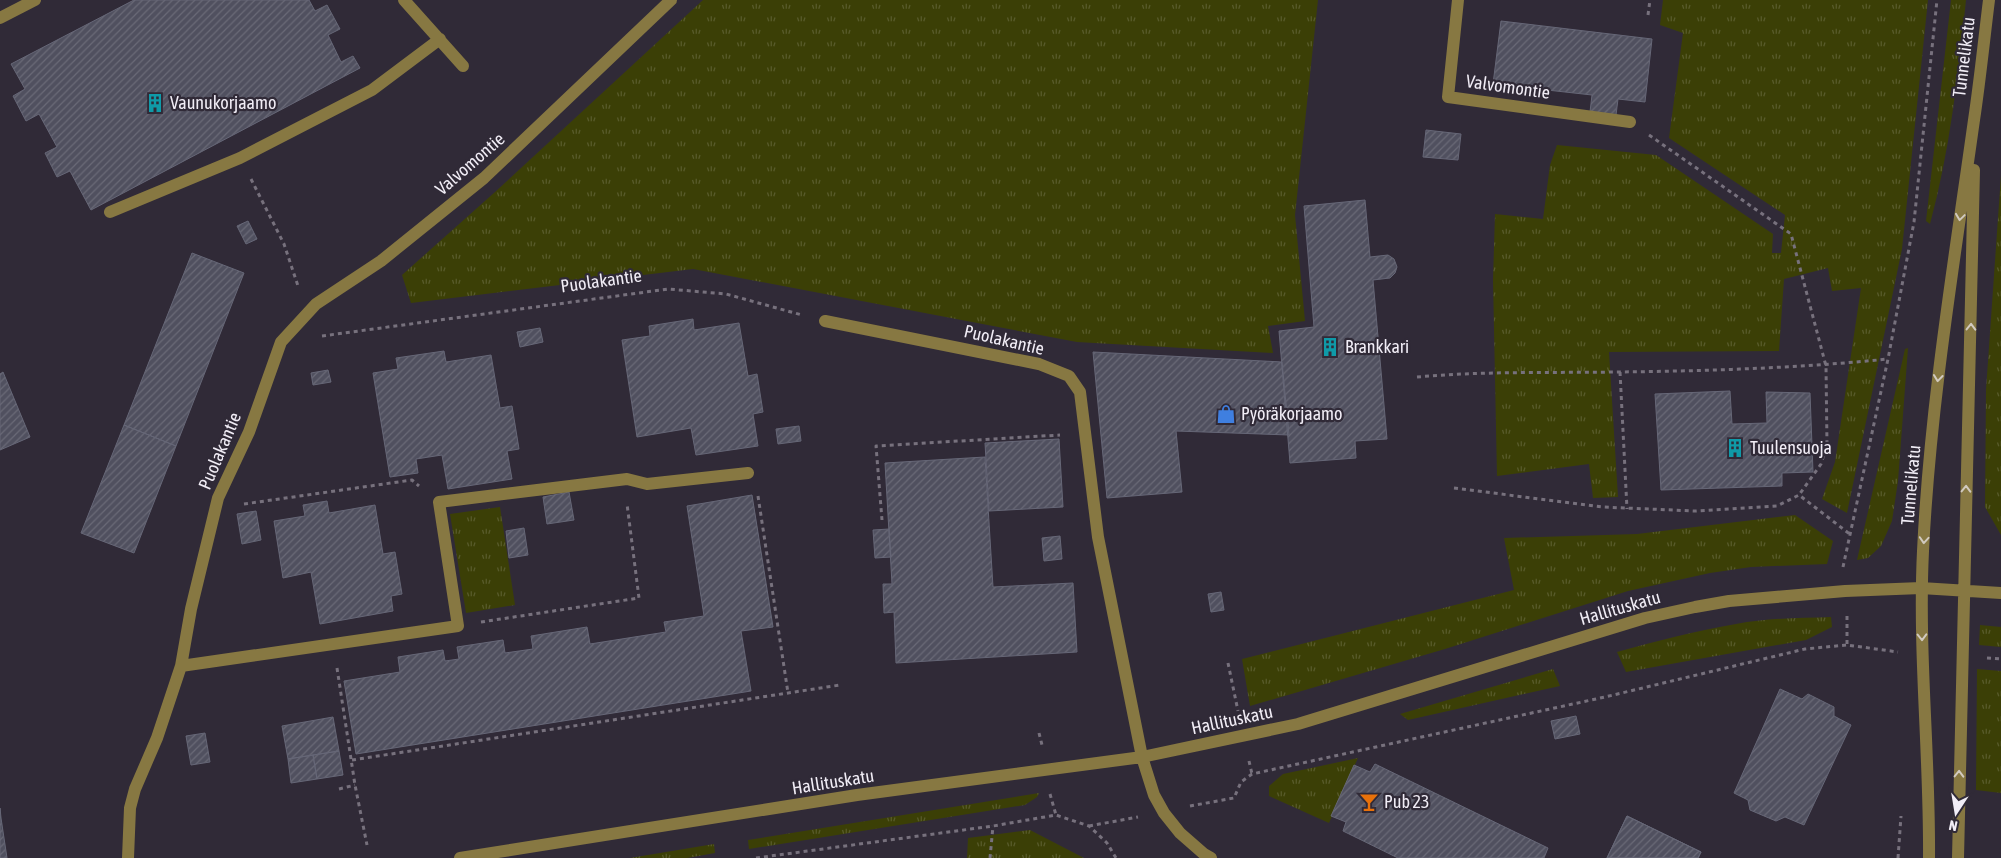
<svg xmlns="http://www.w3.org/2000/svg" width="2001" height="858" viewBox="0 0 2001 858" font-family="'Asap Condensed',sans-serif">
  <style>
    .grass { fill: url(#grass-tufts) }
    .building { fill: url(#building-hatch); stroke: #666777 }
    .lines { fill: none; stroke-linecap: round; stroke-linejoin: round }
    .path { stroke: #77717d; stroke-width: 3; stroke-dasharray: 4 4; stroke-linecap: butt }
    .minor { stroke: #877842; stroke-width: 12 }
    .oneway { stroke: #d1cac0 }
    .labels { text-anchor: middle; stroke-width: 4.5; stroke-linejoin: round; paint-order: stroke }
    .street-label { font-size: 18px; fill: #f1edf6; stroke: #302a37 }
    .poi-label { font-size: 18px; fill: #f1edf6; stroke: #302a37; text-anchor: start }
  </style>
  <defs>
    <pattern id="grass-tufts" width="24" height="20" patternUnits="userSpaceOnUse" patternTransform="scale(1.25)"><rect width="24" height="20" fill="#3b3f06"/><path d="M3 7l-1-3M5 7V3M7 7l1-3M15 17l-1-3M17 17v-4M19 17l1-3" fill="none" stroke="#585b2b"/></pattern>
    <pattern id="building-hatch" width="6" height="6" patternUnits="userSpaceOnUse" patternTransform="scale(1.25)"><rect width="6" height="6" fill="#50505f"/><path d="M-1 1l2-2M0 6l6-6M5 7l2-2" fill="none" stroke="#6a6a77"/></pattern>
  </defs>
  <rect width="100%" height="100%" fill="#302a37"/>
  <path class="grass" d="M703,0H1318L1295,215L1305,321L1268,326L1273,353L1077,342L693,269L411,303L402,275L495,192Z
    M1663,0H1928L1902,249L1847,513L1822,499L1835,462L1861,288L1832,291L1828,268L1784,279L1779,351L1609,352L1618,497L1593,498L1589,464L1497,476L1493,280L1495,214L1543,219L1550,165L1557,145L1656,155L1773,234L1772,253H1781L1785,215L1669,138L1683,33L1660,25Z
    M1951,0H1966C1958,76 1950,150 1930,224L1926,221Z
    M2001,175V535L1985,507L1986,390Z
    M1908,348L1898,481L1892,521L1881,546L1868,558L1857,560L1905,349Z
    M500,507L515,605L466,613L450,514Z
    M1795,515L1833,541L1827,564L1751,567L1710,573L1628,591L1445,649L1250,706L1242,659L1514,590L1504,538L1637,534Z
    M1831,617L1832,627L1806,640L1626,672L1617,652C1656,641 1696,631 1736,624C1767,618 1800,618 1831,617Z
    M1980,625L2001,627V647L1979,645Z
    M1553,669L1560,686L1408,720L1400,714Z
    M1977,669L2001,671V793L1976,790Z
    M1358,758L1329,823L1269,796V786L1283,774Z
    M1039,793L1037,797L1025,805L749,849L748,840Z
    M1030,830L1084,858H967L968,838Z
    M714,844L715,853L687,858H630Z"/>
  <path class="building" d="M134,0H309L315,11L327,5L340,29L328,35L341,62L353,56L360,68L91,210L70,171L57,177L45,153L57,147L39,114L26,121L13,96L25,89L11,64Z
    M1501,21L1652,39L1645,102L1618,99L1616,115L1590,112L1592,95L1493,84Z
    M1426,130L1461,134L1458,160L1423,157Z
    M1365,200L1370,257L1388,255L1394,259L1397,267L1395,273L1390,278L1373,280L1387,439L1355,441L1356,458L1290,463L1279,331L1314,327L1304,206Z
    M248,221L257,239L246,244L237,226Z
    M192,253L244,273L176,446L124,425Z
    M693,319L694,330L739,323L748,376L757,374L763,412L753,414L758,446L696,455L691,428L637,437L622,340L650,336L649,326Z
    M540,328L543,342L520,347L517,332Z
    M444,351L446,362L491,355L500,408L512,406L519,449L507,451L512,479L448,489L442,455L416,459L418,473L390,477L373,373L398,369L396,358Z
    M1093,352L1282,362L1289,435L1176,431L1182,492L1107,498Z
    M328,370L331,382L313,385L311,373Z
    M3,372L30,437L0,450V374Z
    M1730,391L1732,424L1767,423L1766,392L1810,393L1813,472L1782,473V486L1661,490L1655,394Z
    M124,425L176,446L134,553L81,533Z
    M799,426L801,441L778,444L776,429Z
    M1059,439L1063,507L989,511L985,443Z
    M985,457L993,587L1073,583L1077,652L896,663L894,612L884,613L883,584H892L885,463Z
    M569,492L574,520L547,524L543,497Z
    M752,495L773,627L741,631L751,691L356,754L344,681L400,672L398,657L443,650L445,661L459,659L457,647L503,640L505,653L533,649L531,636L587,627L590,644L666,632L664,622L704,616L687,506Z
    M327,501L329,513L375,505L383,554L395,552L402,594L391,596L393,611L320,624L311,572L283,578L274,521L305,516L303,505Z
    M256,511L261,540L242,544L237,514Z
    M524,528L528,555L509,558L506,531Z
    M889,529L891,557L875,558L873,530Z
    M1060,536L1062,559L1044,561L1042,538Z
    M1221,592L1224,610L1211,612L1208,594Z
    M1780,689L1802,699L1808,694L1834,707V716L1851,725L1804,825L1785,817L1776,821L1750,810L1748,800L1734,793Z
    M1576,716L1580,734L1555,739L1551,721Z
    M333,717L339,751L288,759L282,726Z
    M205,733L210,762L191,765L186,736Z
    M339,751L343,775L317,779L313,755Z
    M313,755L317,779L291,783L288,759Z
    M1375,764L1548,848L1544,858H1398L1343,831L1346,822L1331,816L1354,765L1370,772Z
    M0,808L1,818L7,858H0Z
    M1627,816L1701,852L1698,858H1607Z
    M1627,816L1701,852L1698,858H1607Z"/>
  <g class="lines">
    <path class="path" d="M1648,15L1650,0
      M1649,135L1791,234L1826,366L1827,445L1821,464L1799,495
      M251,179L284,244L298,286
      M322,336L668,289L726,294L802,315
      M1620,372L1627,509
      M1417,377C1484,371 1551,373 1618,372C1708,371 1799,368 1888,359
      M1454,488L1602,507L1695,511L1777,506L1799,495L1851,535
      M758,496L788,693
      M244,504L412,480L419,486
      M882,520L876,446L1060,435
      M1843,567L1888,359L1914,222L1937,0
      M1847,616V645
      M481,622L639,598L627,504
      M1987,658L2001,659
      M1228,663L1238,711
      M337,668L355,785L367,845
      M1039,733L1042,745
      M352,760L840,685
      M1249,761L1252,774
      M339,789L355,785
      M1050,794L1056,815
      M1190,806L1234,798L1241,782L1252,774L1605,697L1805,649L1847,645L1898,652
      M1089,826L1138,817
      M756,858L993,826L1056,815L1089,826L1107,843L1116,858
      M990,858L993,826
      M1898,858L1901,816"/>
    <path class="minor" d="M404,0L463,66
      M1458,0L1448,97L1630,122
      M0,18L35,0
      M110,212L240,158L372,90L440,39
      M825,321L1039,364L1069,376L1080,392L1098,537L1142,757L1154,795L1164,813L1180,833L1204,854L1211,858
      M181,666L458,626L439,502L627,479L647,484L748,473
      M128,858L130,808L135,789L157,738L181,666L191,609L218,498L249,432L281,342L316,304L381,261L484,178L671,0
      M460,858L857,795L1142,757L1298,724L1645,618L1695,607L1729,601L1845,591L1921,588L2001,593
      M1929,858C1930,756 1918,653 1923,551C1930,406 1954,263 1974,120C1980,80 1984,40 1989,0
      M1958,858L1974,170"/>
  </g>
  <defs><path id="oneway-chevron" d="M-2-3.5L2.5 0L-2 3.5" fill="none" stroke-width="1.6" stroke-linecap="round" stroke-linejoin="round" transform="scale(1.25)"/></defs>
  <g class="oneway">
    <use href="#oneway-chevron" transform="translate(1960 217) rotate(98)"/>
    <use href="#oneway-chevron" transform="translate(1971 327) rotate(-89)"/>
    <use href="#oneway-chevron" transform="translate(1938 378) rotate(96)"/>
    <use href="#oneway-chevron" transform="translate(1966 489) rotate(-89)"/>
    <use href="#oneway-chevron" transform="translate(1924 540) rotate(94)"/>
    <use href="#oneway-chevron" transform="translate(1922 637) rotate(89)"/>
    <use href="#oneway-chevron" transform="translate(1959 774) rotate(-89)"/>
  </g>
  <defs>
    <g id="building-bare" transform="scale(1.5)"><path d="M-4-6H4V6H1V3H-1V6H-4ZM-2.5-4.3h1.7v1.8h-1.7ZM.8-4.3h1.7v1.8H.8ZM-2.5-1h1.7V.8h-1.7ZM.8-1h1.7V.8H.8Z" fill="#0f9aa8" stroke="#302a37" stroke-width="2.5" paint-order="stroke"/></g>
    <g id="shop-bare" transform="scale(1.5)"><path d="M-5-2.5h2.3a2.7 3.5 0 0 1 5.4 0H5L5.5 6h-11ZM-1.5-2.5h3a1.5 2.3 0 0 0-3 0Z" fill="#3f7fe0" stroke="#302a37" stroke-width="2.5" paint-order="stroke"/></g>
    <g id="bar-bare" transform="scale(1.5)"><path d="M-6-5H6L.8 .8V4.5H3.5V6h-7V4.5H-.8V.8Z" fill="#e8710a" stroke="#302a37" stroke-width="2.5" paint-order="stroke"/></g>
  </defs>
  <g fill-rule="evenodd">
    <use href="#building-bare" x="155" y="103"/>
    <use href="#building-bare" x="1330" y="347"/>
    <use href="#shop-bare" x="1226" y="414"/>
    <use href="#building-bare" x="1735" y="448"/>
    <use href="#bar-bare" x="1369" y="802"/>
  </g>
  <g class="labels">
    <g class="street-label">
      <text transform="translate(1964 57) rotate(-83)" y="6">Tunnelikatu</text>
      <text transform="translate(1508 87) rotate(8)" y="6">Valvomontie</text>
      <text transform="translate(470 164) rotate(-41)" y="6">Valvomontie</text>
      <text transform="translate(601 281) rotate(-8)" y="6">Puolakantie</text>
      <text transform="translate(1004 340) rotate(13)" y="6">Puolakantie</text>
      <text transform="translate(220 451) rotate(-67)" y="6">Puolakantie</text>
      <text transform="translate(1911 485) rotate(-85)" y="6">Tunnelikatu</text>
      <text transform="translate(1620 608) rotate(-16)" y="6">Hallituskatu</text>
      <text transform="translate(1232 720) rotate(-12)" y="6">Hallituskatu</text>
      <text transform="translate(833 782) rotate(-9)" y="6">Hallituskatu</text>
    </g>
    <g class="poi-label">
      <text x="170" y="109">Vaunukorjaamo</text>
      <text x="1345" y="353">Brankkari</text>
      <text x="1241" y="420">Pyöräkorjaamo</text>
      <text x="1750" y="454">Tuulensuoja</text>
      <text x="1384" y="808">Pub 23</text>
    </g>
  </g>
  <g transform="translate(1956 813) rotate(192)" stroke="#302a37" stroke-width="4" paint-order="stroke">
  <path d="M0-4L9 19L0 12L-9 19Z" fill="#f1edf6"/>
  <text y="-8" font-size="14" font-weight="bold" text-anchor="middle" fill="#f1edf6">N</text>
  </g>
</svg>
